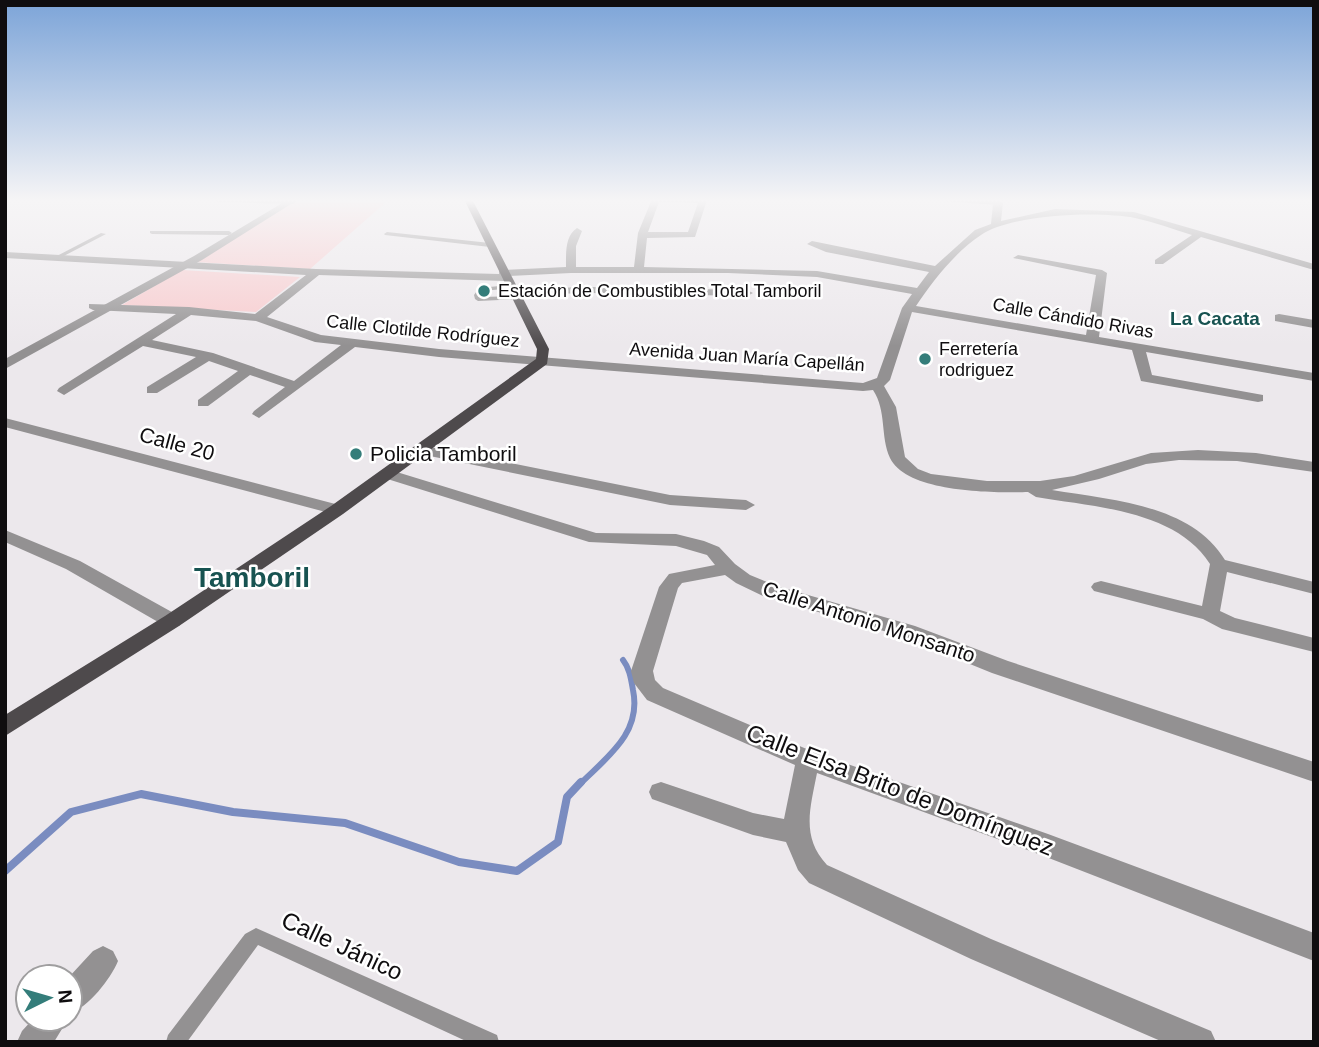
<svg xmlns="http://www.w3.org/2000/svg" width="1319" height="1047" viewBox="0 0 1319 1047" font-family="Helvetica,sans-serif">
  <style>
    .green { fill: #f8cacd }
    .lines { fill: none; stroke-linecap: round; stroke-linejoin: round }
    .stream-far1 { stroke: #7a8cc0; stroke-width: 6 }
    .stream { stroke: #7a8cc0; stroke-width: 8 }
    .service { fill: #939192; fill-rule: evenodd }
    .minor { fill: #939192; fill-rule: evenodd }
    .tertiary { fill: #939192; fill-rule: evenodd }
    .primary { fill: #4e4a4c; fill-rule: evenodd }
    .poi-dot { fill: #347d7a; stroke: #fff; stroke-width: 2.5 }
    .labels { text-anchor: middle; stroke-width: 5; stroke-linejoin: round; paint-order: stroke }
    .far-poi-label { font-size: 18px; fill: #0f0d0f; stroke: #fff; text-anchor: start }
    .far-street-label { font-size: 18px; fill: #0f0d0f; stroke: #fff }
    .far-neighbourhood-label { font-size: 19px; font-weight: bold; fill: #175351; stroke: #fff }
    .street-label { font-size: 21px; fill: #0f0d0f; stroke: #fff }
    .poi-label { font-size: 21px; fill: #0f0d0f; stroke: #fff; text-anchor: start }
    .near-street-label { font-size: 24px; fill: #0f0d0f; stroke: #fff }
    .district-label { font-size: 28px; font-weight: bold; fill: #175351; stroke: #fff }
  </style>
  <rect width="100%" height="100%" fill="#ece8ec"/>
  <path class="green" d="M295,201L385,203L310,269L196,262Z
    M182,270L300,277L256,312L122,305Z"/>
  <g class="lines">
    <path class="stream-far1" d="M580,784C607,757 642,733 633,690C631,679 630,669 623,660"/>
    <path class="stream" d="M5,871L71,812L141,794L233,812L345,823L459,862L517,871L558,842L567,797L581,782"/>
    <path class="service" d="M936,199L998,201L1001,203L998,205L939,201Z
      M150,231H229L232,233L229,235L152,234L150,233Z
      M387,232L490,243L493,245L490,247L385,235L384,234Z
      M101,233L106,234L58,259L53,258Z
      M510,285L513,287L512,288L483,291L481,297L516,296L519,298L518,299L478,301L475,299L474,295L479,288Z
      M256,928L497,1035L499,1042H468L258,945L187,1042H166L168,1035L245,934Z"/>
    <path class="minor" d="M214,199H295L297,201L293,204L218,202Z
      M652,199L707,200L695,237L647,238L644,267L817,271L917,288L929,272L826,252L807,244L812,241L935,266L975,230L991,224L993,204L990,199H999L1003,203L1001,221L1055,209L1134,212L1314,264V270L1201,237L1163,264H1155V260L1192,235C1173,229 1154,222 1135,218C1098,211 1012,214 981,235C956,251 932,282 916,306L1086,335L1096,275L1013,258L1018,255L1102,270L1107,273L1099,337L1314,373V381L1146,352L1152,375L1263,395V401L1258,402L1141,381L1132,350L912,312L890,380L884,386L896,407L905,457L918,469L931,474L987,481H1040L1074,476L1151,453L1198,450L1256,453L1314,462V472L1237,461L1179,460L1146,464L1099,479L1052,490C1111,500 1191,504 1225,560L1314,582V594L1227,572L1220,611L1235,618L1314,638V652L1222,629L1203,619L1094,591L1091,587L1094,583L1101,581L1202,606L1210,564C1176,510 1094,507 1036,497L1028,492C994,493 907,493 890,458C880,436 887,411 873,390L863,391L439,357L355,347L259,418L252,414L254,411L285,387L250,375L208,406H198V400L238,371L209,361L157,393H147V387L196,357L143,346L64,395L57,391L59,388L176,314L93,310L89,308V304L189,307L255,314L306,275L5,258V252L316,269L499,274V271L503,270L566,267C566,253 565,236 577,228L582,231L576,246V267H634L638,233ZM659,202L698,203L688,232H648ZM571,273H728L817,277L912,294L902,308L877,378L863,383L439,349L321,335L267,317L319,275L505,281L509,280V276ZM191,315L256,321L315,342L341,345L294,381L213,353L152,340Z
      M590,287L747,290L753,293L747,296L590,293L512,295L506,292L512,289Z
      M1279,314L1314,320V328L1275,321V315Z
      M5,418L343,506L346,510L337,515L5,427Z
      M420,445L670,495L746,500L755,505L746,510L670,505L415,453L412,450L415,447Z
      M387,469L596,533L676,534L704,541L719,547L735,564L750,575L777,586L915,626L1008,661L1314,762V782L992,673L901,636L763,596L736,583L725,575L682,583L678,588L653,671L655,680L663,688L816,753L1048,834L1314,933V961L1041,855L817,773C810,809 801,837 827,865L991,939L1211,1031L1216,1042H1163L971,959L809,883L798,870L786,842L753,835L652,799L649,792L652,785L661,782L753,813L784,819L795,765L647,700L634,683L631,671L659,587L669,574L715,565L707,555L676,546L589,542L381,477L379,474L381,471Z
      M5,530L80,561L179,616L182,621L179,626H165L66,569L5,542Z
      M103,946L113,951L118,961C110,980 89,1006 70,1014L69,977L93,951Z
      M33,1019H68L54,1042H17L22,1031Z"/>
    <path class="tertiary" d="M289,199H299L202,260L5,369V359L194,256Z"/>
    <path class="primary" d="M464,199H472L549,349L547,364L343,514L179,626L5,736V715L165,616L331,506L536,359L537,349Z"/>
  </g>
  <linearGradient id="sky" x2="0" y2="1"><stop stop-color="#7ca4d8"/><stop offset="0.58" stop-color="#f6f5f6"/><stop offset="1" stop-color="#f6f5f6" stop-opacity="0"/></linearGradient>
  <rect width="1319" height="346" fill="url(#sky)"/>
  <g class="poi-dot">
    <circle cx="484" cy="291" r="7"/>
    <circle cx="925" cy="359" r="7"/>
    <circle cx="356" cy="454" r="7"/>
  </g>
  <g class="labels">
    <g class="far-poi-label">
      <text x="498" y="297">Estación de Combustibles Total Tamboril</text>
      <text x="939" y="355">Ferretería<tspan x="939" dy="21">rodriguez</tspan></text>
    </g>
    <g class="far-street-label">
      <text transform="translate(1073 318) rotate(10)" y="6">Calle Cándido Rivas</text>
      <text transform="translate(423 331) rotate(6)" y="6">Calle Clotilde Rodríguez</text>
      <text transform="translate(747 357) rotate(4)" y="6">Avenida Juan María Capellán</text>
    </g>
    <g class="far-neighbourhood-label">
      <text x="1215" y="325">La Cacata</text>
    </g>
    <g class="street-label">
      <text transform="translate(177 444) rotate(15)" y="7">Calle 20</text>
      <text transform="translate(869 622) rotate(18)" y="7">Calle Antonio Monsanto</text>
    </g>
    <g class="poi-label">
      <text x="370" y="461">Policia Tamboril</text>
    </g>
    <g class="near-street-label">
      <text transform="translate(900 790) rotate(21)" y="8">Calle Elsa Brito de Domínguez</text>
      <text transform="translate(342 946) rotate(25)" y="8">Calle Jánico</text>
    </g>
    <g class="district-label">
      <text x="252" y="587">Tamboril</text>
    </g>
  </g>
  <rect width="1319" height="1047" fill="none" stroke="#0f0d0f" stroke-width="14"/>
  <g transform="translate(49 998) rotate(85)"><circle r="33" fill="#ffffff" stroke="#9f9e9f" stroke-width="2"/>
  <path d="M0-5L12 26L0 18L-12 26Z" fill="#347d7a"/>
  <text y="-10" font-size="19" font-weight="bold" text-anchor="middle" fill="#0f0d0f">N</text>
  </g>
</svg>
